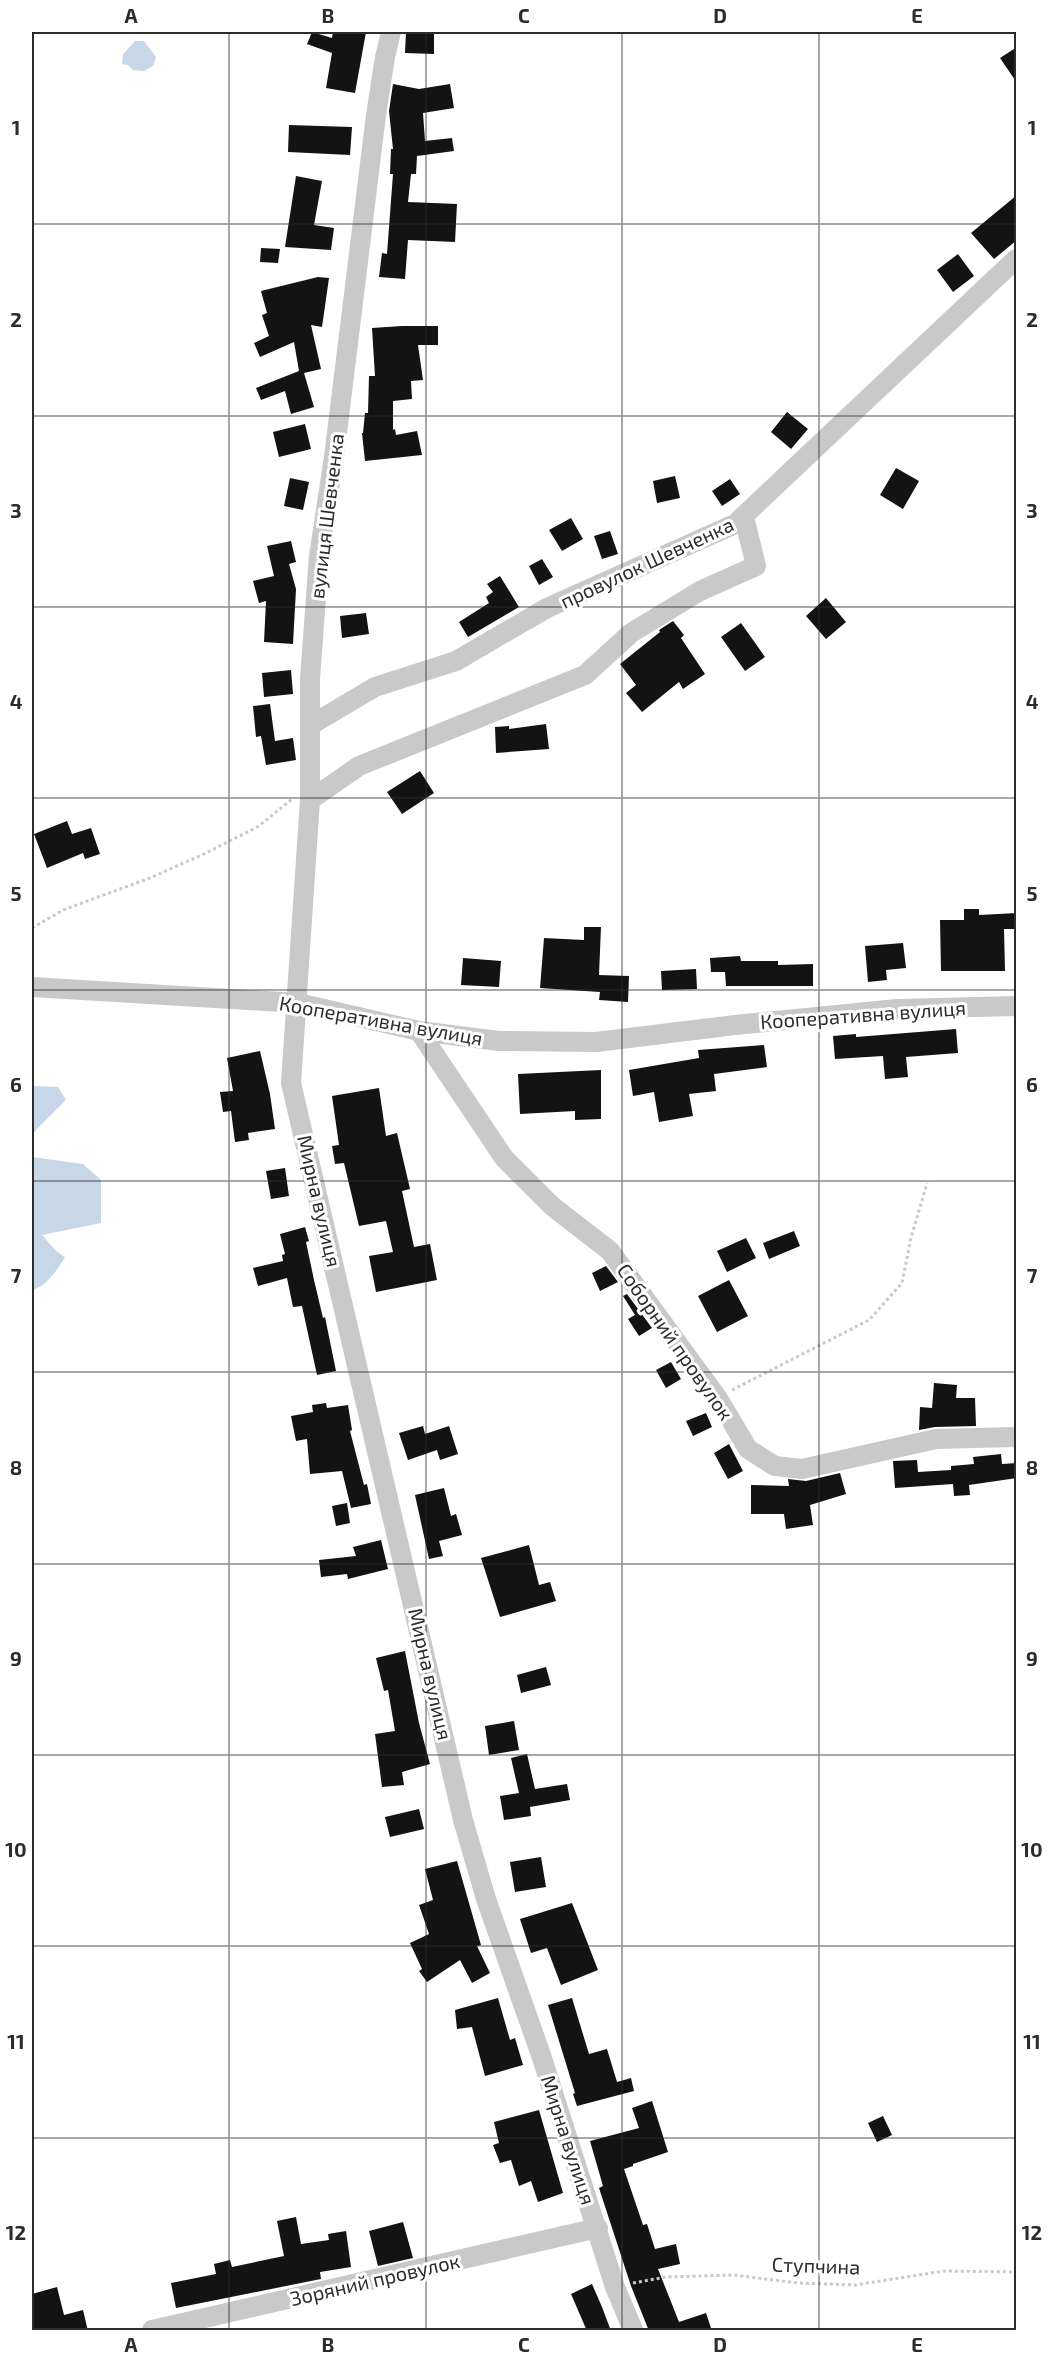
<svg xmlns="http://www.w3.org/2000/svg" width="1048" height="2362" viewBox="0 0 1048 2362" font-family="'Exo 2',sans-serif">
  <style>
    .water { fill: #c7d7e8 }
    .building { fill: #131313 }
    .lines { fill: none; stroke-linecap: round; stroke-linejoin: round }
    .path { stroke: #c9c9c9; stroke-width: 3; stroke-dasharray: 3 3; stroke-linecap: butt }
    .street { stroke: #c9c9c9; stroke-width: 20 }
    .grid { fill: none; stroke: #2c2c2c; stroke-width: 1.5; stroke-opacity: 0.55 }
    .labels { text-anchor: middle; stroke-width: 6; stroke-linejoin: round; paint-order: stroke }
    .street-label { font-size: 20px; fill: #2c2c2c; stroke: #fff }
    .neatline { fill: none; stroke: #2c2c2c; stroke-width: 2 }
    .grid-label { font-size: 20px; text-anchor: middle; font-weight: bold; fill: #2c2c2c }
  </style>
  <rect width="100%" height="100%" fill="#fff"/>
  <path class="water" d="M135,41H144L156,57L153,66L144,71L133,70L128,65L122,64L123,54Z
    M32,1086L58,1087L66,1100L32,1134Z
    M32,1157L83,1164L101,1180V1223L42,1235L56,1251L65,1257C58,1269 46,1287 32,1290Z"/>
  <path class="building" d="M312,32L332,38L333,32H366L355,93L326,88L332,53L307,44Z
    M406,32H434V54L405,53Z
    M1017,47V83L1000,58Z
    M393,84L419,89L450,84L454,108L423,113L425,141L452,138L454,151L417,156L416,174H411L408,202L457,204L455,242L408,240L405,279L379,277L382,253L387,254L393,174H390L391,149H393L389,111Z
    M289,125L352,127L350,155L288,152Z
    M296,176L322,181L314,225L334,228L331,250L285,247Z
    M1017,195V240L994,259L971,233Z
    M261,248L280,249L278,263L260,262Z
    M958,254L974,276L953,292L937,270Z
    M318,277L329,278L322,327L311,325L321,369L304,373L314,407L291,414L285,391L261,400L256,388L299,371L294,342L260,357L254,343L269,336L262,315L267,313L261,291Z
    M402,326H438V345H418L423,380L411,381L412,399L393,401V430L395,429L396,435L417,431L422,455L365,461L362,433H363L365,413H368L369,376H375L372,328Z
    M787,412L808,429L791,449L771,432Z
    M305,424L311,449L279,457L273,432Z
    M896,468L919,481L903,509L880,495Z
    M675,476L680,498L657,503L653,481Z
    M290,478L309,482L303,510L284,506Z
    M730,479L740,494L722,506L712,491Z
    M571,518L583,539L562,551L549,530Z
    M610,531L618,554L602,559L594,536Z
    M291,541L296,562L289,564L296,589L293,644L264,642L266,601L259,603L253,581L274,576L267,546Z
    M542,559L553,577L539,585L529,566Z
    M500,576L519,607L468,637L459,622L489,603L486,597L493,592L487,584Z
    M826,598L846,622L826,639L806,616Z
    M366,613L369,634L342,638L340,616Z
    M673,621L684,635L681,638L705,674L683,689L679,682L642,712L626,693L636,685L620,664L660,632L659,630Z
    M741,623L765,657L745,671L721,637Z
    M291,670L293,694L264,697L262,673Z
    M270,704L275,741L293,738L296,760L266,765L261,736L256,737L253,706Z
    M546,724L549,749L496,753L495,727L509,726V729Z
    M420,771L434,793L402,814L387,792Z
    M67,821L72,834L91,828L100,854L85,859L83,853L47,868L34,834Z
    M964,909H979V915L1017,913V929H1004L1005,971H941L940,920H964Z
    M584,927H601L599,975L629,976L628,1002L599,1000L600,992L540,988L544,938L584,940Z
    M903,943L906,968L886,970L887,980L868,982L865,946Z
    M740,956L741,961H778V965L813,964V986H726L725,972H711L710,958Z
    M463,958L501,961L499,987L461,985Z
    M696,969L697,989L662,990L661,971Z
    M956,1029L958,1053L906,1057L908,1077L885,1079L883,1056L835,1059L833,1036L856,1034V1037Z
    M764,1045L767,1067L714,1074L716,1091L689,1094L693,1116L659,1122L654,1092L633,1096L629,1070L699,1058L698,1050Z
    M260,1051L270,1094L275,1129L248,1133L249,1140L235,1142L231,1111L223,1112L220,1092L233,1091L227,1058Z
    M601,1070V1119L575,1120V1111L520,1114L518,1074Z
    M379,1088L386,1136L397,1133L410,1189L402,1191L414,1247L430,1244L437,1280L376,1292L369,1256L393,1252L386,1221L359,1226L344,1163L335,1164L332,1146L339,1145L332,1096Z
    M285,1168L289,1196L271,1199L266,1171Z
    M305,1227L309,1241L306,1242L314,1280L323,1318L325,1317L336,1371L317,1375L302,1306L293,1307L287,1278L258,1286L253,1268L283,1261L282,1255L285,1254L280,1234Z
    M794,1231L800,1246L769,1259L763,1243Z
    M746,1238L756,1258L727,1272L717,1251Z
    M606,1266L618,1282L600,1291L592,1273Z
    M729,1280L748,1316L717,1332L698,1296Z
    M627,1294L652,1328L639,1336L628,1319L635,1315L623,1296Z
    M671,1362L681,1379L666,1388L656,1370Z
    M934,1383L957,1385L956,1398H975L976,1426L935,1427L919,1430L920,1407L932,1408Z
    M326,1403L327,1408L348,1405L352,1430L350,1431L364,1485L367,1484L371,1504L351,1508L342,1471L310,1474L307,1439L296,1441L291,1416L313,1412L312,1405Z
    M706,1413L712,1427L693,1436L686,1421Z
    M423,1426L425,1434L449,1426L458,1454L440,1460L437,1450L408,1460L399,1433Z
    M729,1444L743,1471L728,1479L714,1453Z
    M1001,1454L1002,1464L1017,1463V1478L969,1485L970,1495L954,1496L953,1484L895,1488L893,1461L917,1460L918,1472L951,1470V1466L974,1464L973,1457Z
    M840,1473L846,1494L810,1505L813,1525L786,1529L784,1514H751V1485L789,1486L788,1479L806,1481Z
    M444,1488L451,1516L456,1514L462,1535L439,1541L443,1556L429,1559L415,1495Z
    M347,1503L350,1523L336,1526L332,1506Z
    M381,1540L388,1569L348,1579L347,1574L321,1577L319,1560L356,1556L353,1547Z
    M529,1545L539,1585L550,1582L556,1601L500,1617L481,1558Z
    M405,1651L419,1723L430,1764L402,1772L404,1785L382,1787L375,1734L395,1731L388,1690L384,1691L376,1658Z
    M546,1667L551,1685L521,1693L517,1675Z
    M514,1721L519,1750L489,1755L485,1726Z
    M527,1754L535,1789L567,1784L570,1800L530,1807L531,1816L504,1820L500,1796L519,1793L511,1758Z
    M419,1809L424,1829L390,1837L385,1817Z
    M541,1857L546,1887L515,1892L510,1862Z
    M457,1861L481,1945L477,1946L490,1973L472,1983L460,1960L427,1982L419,1971L422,1969L410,1943L429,1934L419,1905L433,1900L425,1869Z
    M572,1903L598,1970L561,1985L547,1948L531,1953L520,1919Z
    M498,1998L510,2040L515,2038L523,2065L485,2076L472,2027L457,2029L455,2010Z
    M572,1998L589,2054L607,2049L617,2082L631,2078L634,2091L577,2106L573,2094L575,2093L548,2005Z
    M652,2101L668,2152L633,2164V2166L624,2169L643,2225L647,2224L655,2249L676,2244L680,2264L658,2269L679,2322L706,2313L712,2331H649L631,2286L599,2188L603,2186L590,2141L639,2128L632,2108Z
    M539,2110L563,2193L538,2202L531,2181L519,2186L511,2160L500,2163L493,2145L499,2143L494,2122Z
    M883,2116L892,2135L877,2142L868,2123Z
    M296,2217L301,2244L329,2240L328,2234L346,2231L351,2267L320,2272L321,2279L176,2308L171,2283L216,2274L214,2264L230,2260L232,2267L284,2256L277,2221Z
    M403,2222L413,2258L378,2266L369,2231Z
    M592,2284L602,2307L611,2331H587L571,2294Z
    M57,2287L64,2315L83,2310L88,2331H32V2294Z"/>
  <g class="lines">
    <path class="path" d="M32,928L63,910L150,878L206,853L259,826L292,799
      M732,1390L869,1320L902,1283L911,1238L927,1183
      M633,2283L666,2277L734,2275L798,2283L855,2285L944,2271L1016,2272"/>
    <path class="street" d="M391,32L385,57L376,115L334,457L319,556L310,679V800L291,1083L463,1820L486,1899L541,2055L615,2287L633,2330
      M311,725L375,687L456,661L547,608L735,524L1016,259
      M310,800L359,766L585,675L631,633L700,591L756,566L744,517
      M32,987L298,1003L419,1031L499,1041L596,1042L735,1025L897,1009L1016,1006
      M419,1031L504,1158L552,1206L610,1251L719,1400L748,1449L775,1466L802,1469L936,1439L1016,1437
      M152,2330L598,2228"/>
  </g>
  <path class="grid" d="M229,32V2330M426,32V2330M622,32V2330M819,32V2330M32,224H1016M32,416H1016M32,607H1016M32,798H1016M32,990H1016M32,1181H1016M32,1372H1016M32,1564H1016M32,1755H1016M32,1946H1016M32,2138H1016"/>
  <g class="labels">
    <g class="street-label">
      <text transform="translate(327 516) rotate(-83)" y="7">вулиця Шевченка</text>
      <text transform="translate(647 563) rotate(-25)" y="7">провулок Шевченка</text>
      <text transform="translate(863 1015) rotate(-4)" y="7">Кооперативна вулиця</text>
      <text transform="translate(381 1021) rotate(10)" y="7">Кооперативна вулиця</text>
      <text transform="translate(319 1201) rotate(77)" y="7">Мирна вулиця</text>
      <text transform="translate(675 1342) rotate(55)" y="7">Соборний провулок</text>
      <text transform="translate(430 1674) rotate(77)" y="7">Мирна вулиця</text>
      <text transform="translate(568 2140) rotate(72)" y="7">Мирна вулиця</text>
      <text transform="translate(816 2266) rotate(2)" y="7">Ступчина</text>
      <text transform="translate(375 2280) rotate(-13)" y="7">Зоряний провулок</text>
    </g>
  </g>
  <rect width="1048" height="2362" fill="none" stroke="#ffffff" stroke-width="66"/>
  <rect x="33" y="33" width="982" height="2296" class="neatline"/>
  <g class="grid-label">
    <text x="131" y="23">A</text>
    <text x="328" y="23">B</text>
    <text x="524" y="23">C</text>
    <text x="720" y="23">D</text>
    <text x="917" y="23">E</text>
    <text x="16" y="135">1</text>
    <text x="1032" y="135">1</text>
    <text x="16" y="327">2</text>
    <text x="1032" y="327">2</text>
    <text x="16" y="518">3</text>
    <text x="1032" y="518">3</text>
    <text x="16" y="709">4</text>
    <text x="1032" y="709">4</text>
    <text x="16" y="901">5</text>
    <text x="1032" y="901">5</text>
    <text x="16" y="1092">6</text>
    <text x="1032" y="1092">6</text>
    <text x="16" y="1283">7</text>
    <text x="1032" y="1283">7</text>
    <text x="16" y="1475">8</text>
    <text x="1032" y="1475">8</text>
    <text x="16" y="1666">9</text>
    <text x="1032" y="1666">9</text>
    <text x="16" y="1857">10</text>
    <text x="1032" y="1857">10</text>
    <text x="16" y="2049">11</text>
    <text x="1032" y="2049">11</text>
    <text x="16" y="2240">12</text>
    <text x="1032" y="2240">12</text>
    <text x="131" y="2352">A</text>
    <text x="328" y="2352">B</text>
    <text x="524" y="2352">C</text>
    <text x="720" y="2352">D</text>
    <text x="917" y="2352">E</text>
  </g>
</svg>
